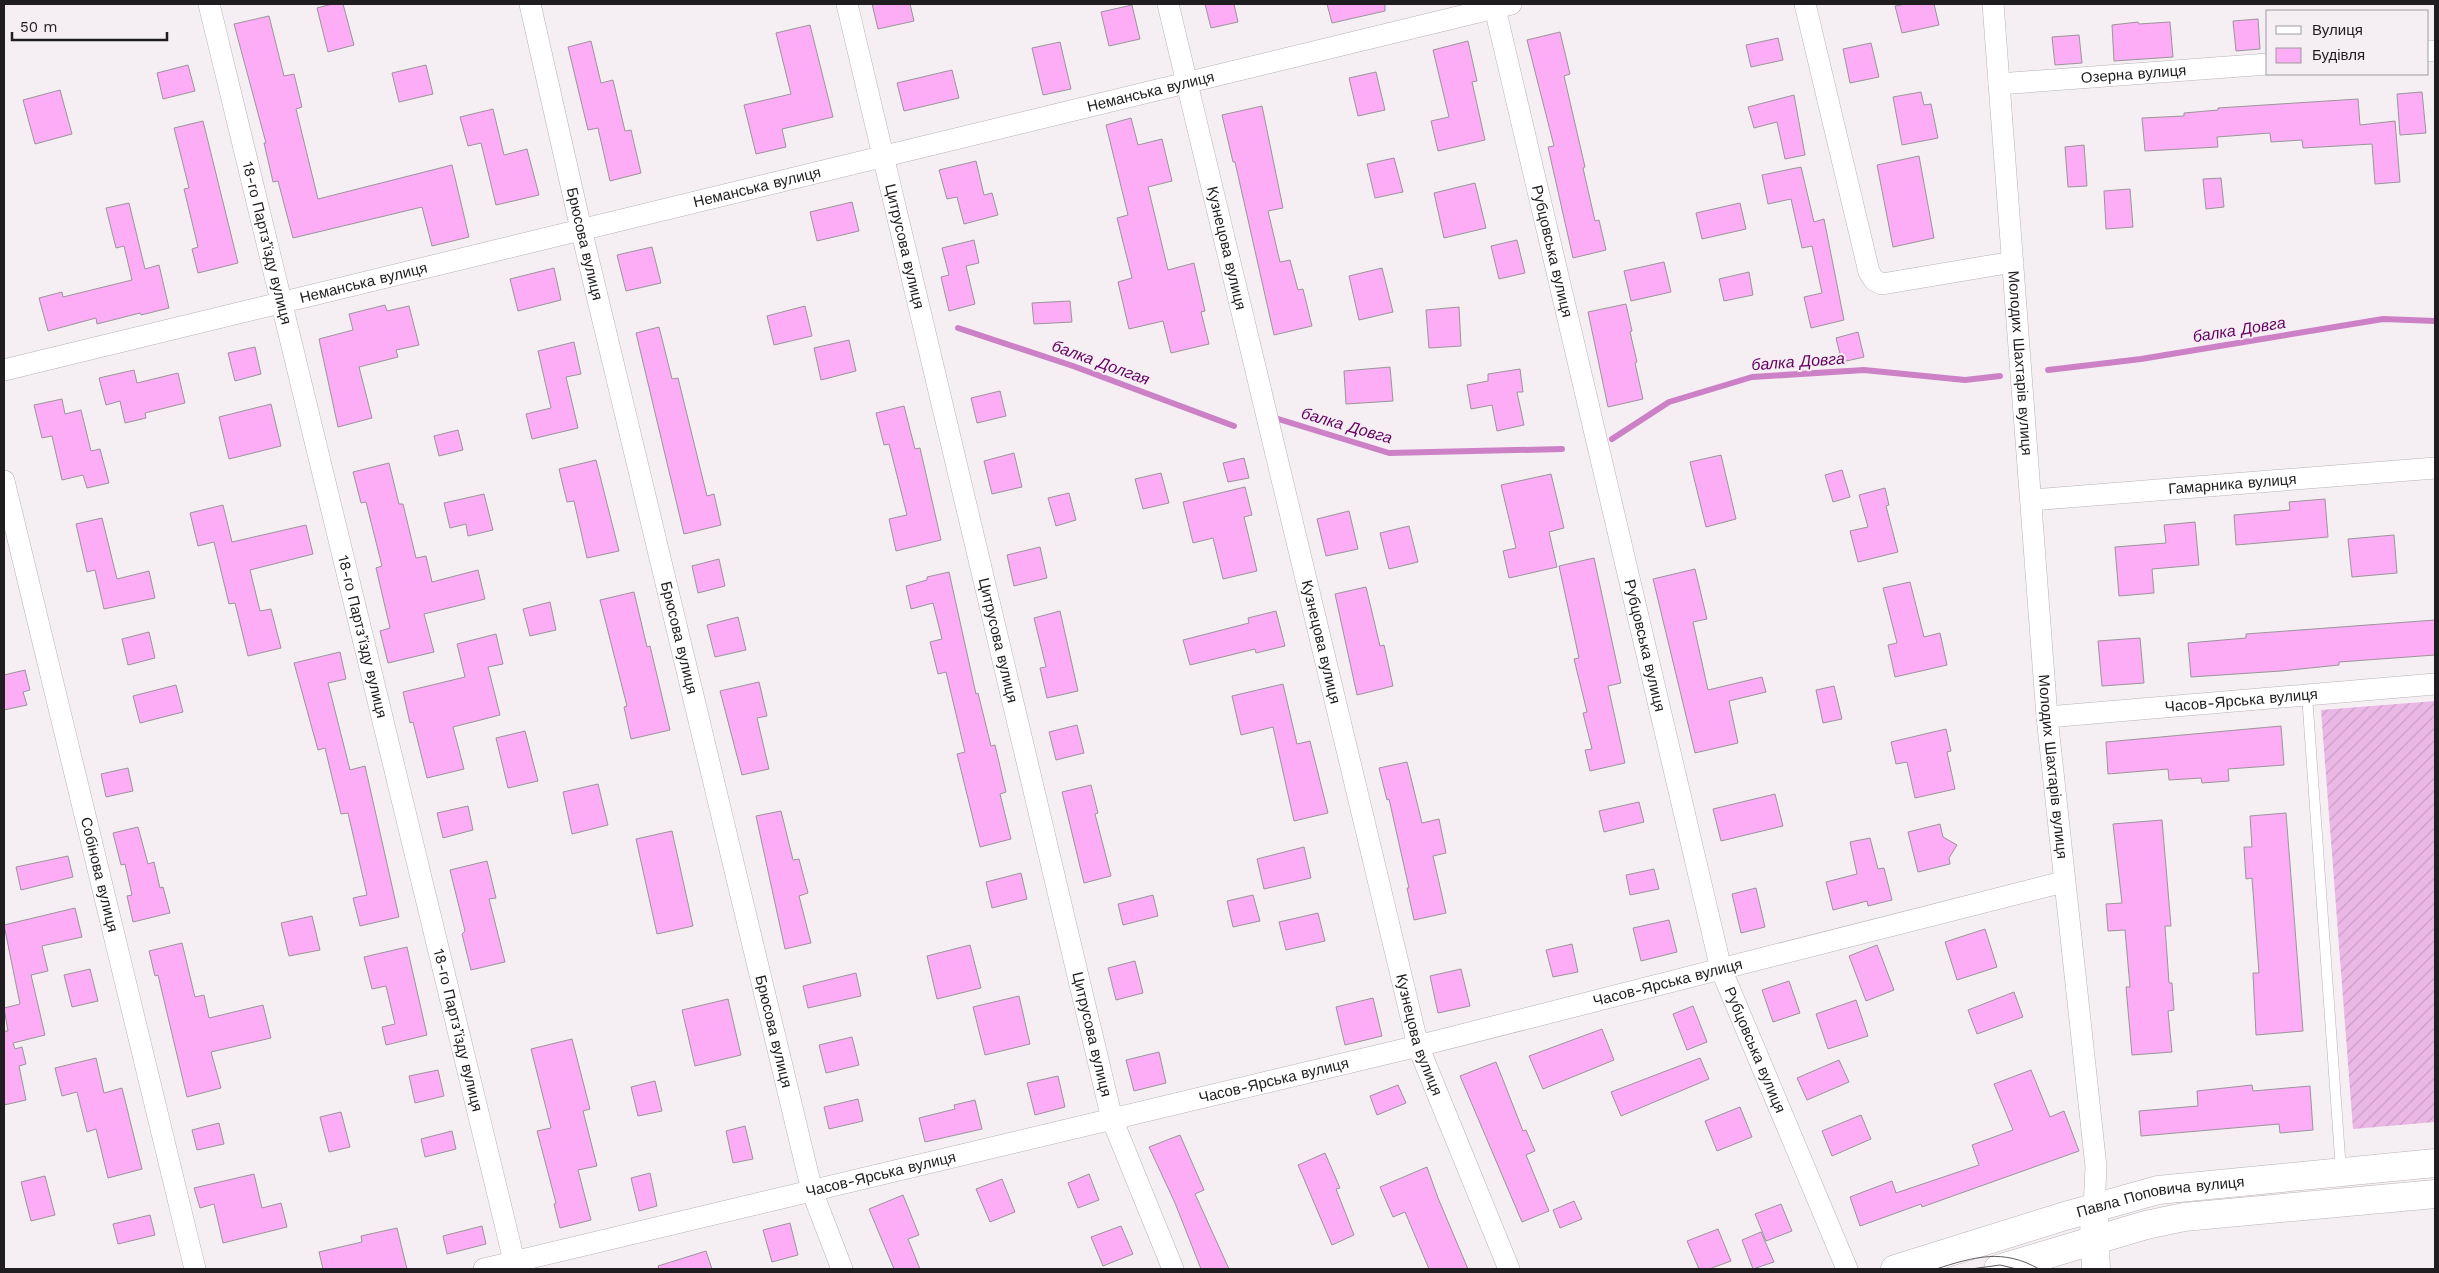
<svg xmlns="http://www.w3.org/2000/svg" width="2439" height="1273" viewBox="0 0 2439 1273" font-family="'Work Sans',sans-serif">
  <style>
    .garden { fill: url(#garden-furrows) }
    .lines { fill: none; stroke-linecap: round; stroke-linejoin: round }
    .stream { stroke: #cc81c6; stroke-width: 6 }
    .building { fill: #fcadf5; stroke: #9a959a }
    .service-casing { stroke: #b8b2b7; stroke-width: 11 }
    .minor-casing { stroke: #b8b2b7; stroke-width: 22 }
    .secondary-casing { stroke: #b8b2b7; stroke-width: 29 }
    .service { stroke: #fff; stroke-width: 10 }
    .minor { stroke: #fff; stroke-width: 21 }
    .secondary { stroke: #fff; stroke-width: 28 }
    .tram { stroke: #615d60; stroke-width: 1 }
    .labels { text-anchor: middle; stroke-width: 4; stroke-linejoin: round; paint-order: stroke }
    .street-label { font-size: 15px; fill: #1f1d1f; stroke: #f5eff4 }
    .water-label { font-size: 16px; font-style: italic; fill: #640261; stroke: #f5eff4 }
  </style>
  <defs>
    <pattern id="garden-furrows" width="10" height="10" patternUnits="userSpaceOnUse" patternTransform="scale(1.25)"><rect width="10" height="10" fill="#ebb8e6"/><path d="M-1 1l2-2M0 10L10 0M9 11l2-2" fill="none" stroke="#c99ec5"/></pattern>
  </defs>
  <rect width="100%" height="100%" fill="#f5eff4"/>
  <path class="garden" d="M2435,701V1122L2353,1129L2321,710Z"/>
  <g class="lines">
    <path class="stream" d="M958,328L1073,366L1234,426
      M2048,370L2141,359L2383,319L2435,321
      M1275,418L1389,453L1562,449
      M1612,439L1669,402L1752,377L1864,370L1965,380L2000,376"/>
  </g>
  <path class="building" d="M332,4H343L354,45L328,52L317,8Z
    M872,4H910L914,21L878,29Z
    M1205,4H1234L1238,22L1211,28Z
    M1327,4H1385V11L1332,23Z
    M1906,4H1934L1939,25L1902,33L1895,6Z
    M1132,5L1140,39L1109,46L1101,12Z
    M269,16L284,76L294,74L302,107L296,109L318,199L452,165L469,237L432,246L422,207L293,238L278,181L273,182L264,143H266L234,24Z
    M2258,19L2260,49L2236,51L2233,21Z
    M2138,22L2139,24L2170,22L2173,57L2114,61L2112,25Z
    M810,25L833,117L782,129L786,147L756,154L744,105L791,94L776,33Z
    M1560,32L1570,74L1564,76L1585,167L1583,168L1595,221L1599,220L1606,250L1573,258L1548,147L1554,146L1527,40Z
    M2079,35L2082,63L2055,65L2052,37Z
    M1778,38L1783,60L1751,67L1746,45Z
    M591,41L601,83L613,80L625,131L631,130L641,173L610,181L598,128L588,130L568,47Z
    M1468,41L1477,81L1472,82L1485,140L1438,151L1431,121L1449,117L1433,50Z
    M1060,42L1071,89L1043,95L1032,48Z
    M1871,43L1879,77L1850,83L1843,49Z
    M188,65L195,91L163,99L157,73Z
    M426,65L433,94L399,102L392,73Z
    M952,70L959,98L904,111L897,83Z
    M1376,72L1385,110L1358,116L1349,78Z
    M60,90L72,134L35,144L23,100Z
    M1921,92L1924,105L1931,104L1938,138L1902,145L1893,97Z
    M2422,92L2426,133L2400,135L2397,94Z
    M1794,95L1805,155L1785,159L1777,122L1754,128L1748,107Z
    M2358,99L2360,125L2395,121L2400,182L2375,184L2372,144L2303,148L2302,140L2271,142L2270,133L2217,137L2218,147L2145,151L2142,118L2184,116V113L2218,110V108Z
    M1262,106L1283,208L1268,211L1280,262L1290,260L1298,290L1303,289L1312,326L1274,335L1235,162H1233L1222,115Z
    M493,109L504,155L527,149L539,195L496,205L481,143L468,146L460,117Z
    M1131,118L1138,145L1162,139L1172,181L1148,187L1168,270L1194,263L1205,311L1201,312L1209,344L1171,353L1163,321L1129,329L1118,282L1132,278L1117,218L1128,215L1106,125Z
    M203,121L238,263L198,273L192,249L198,247L184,189L189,188L174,128Z
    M2084,145L2087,186L2068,187L2065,147Z
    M1919,156L1934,238L1893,247L1877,165Z
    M1394,158L1403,192L1375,198L1367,164Z
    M976,161L984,195L992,193L998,215L964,224L957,197L947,199L939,170Z
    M1801,167L1814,222L1824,219L1844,320L1811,328L1804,297L1822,293L1812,246L1802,248L1791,199L1768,204L1762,175Z
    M2221,178L2224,207L2206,209L2203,179Z
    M1475,183L1486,228L1444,238L1434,193Z
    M2130,189L2133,227L2106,229L2104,191Z
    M852,202L859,231L817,241L810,212Z
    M129,203L145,269L159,265L169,308L141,315L140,313L97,324L96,318L48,331L39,298L62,292L63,297L132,280L124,246L116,248L106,208Z
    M1740,203L1746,229L1702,239L1696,213Z
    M974,240L979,263L966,266L975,304L949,311L941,277L949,275L942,248Z
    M1517,240L1525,273L1499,279L1491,246Z
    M652,247L661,283L626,291L617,255Z
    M1664,262L1671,292L1631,301L1624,271Z
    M554,268L561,300L518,311L510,279Z
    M1382,268L1393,312L1359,320L1349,276Z
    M1749,272L1753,295L1724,301L1719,279Z
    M1070,301L1072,322L1034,324L1032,303Z
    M1626,304L1632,331L1630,332L1637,362L1635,363L1643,399L1608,407L1588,312Z
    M385,305L387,311L409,306L419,345L396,350L398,357L359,367L372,418L338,427L319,339L353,330L349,314Z
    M805,306L812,336L774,345L767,316Z
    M1459,307L1461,346L1429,348L1426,310Z
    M659,327L672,379L678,378L707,496L714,494L721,525L684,534L636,333Z
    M1858,332L1864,357L1842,362L1836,338Z
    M849,340L856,371L821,380L814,348Z
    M574,342L581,374L566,377L578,428L532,439L526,414L551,408L538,351Z
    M255,347L261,374L235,381L228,353Z
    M1390,367L1393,401L1346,404L1344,371Z
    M1520,369L1523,392H1517L1524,425L1497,431L1492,405L1471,409L1467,385L1488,381V374Z
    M134,370L137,383L178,373L185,403L145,413L146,418L125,423L120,401L106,405L99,378Z
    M1000,391L1006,416L977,423L971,398Z
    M62,399L65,414L81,410L91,451L100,449L109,483L87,488L83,475L62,480L52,436L42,438L34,405Z
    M271,404L281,446L229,459L219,417Z
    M904,406L915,449L920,448L941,540L896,551L889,519L907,515L889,444L884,445L876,413Z
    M458,430L463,450L439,456L434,436Z
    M1014,453L1022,487L992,494L984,461Z
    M1721,455L1736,519L1706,527L1690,462Z
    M1244,458L1249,478L1228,482L1223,463Z
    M596,460L619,551L587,558L574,501L567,502L559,469Z
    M389,463L399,504H403L416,558L426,556L432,582L478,570L485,599L424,614L434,652L388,663L380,631L390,628L376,568L382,566L366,502L361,503L353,472Z
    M1842,470L1850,497L1833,502L1825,475Z
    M1161,473L1169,503L1143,509L1135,479Z
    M1551,474L1564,528L1549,532L1557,567L1509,578L1503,551L1516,548L1501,485Z
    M1245,487L1252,515L1244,517L1257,571L1223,579L1213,538L1193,543L1183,502Z
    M1885,488L1889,505L1886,506L1898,552L1858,562L1850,531L1868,527L1859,495Z
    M1069,493L1076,520L1056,526L1048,498Z
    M484,494L493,530L468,536L466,524L450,528L444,503Z
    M2325,499L2328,537L2236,545L2234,515L2290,510L2289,502Z
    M223,505L232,542L306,525L313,554L250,570L260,611L271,609L281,648L248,656L235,603L229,604L214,542L198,546L190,513Z
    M1349,511L1358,549L1326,556L1317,519Z
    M102,518L117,579L149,571L155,598L104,609L95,570L87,572L76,524Z
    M2195,522L2199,565L2152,569L2154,593L2119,596L2115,547L2166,543L2164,525Z
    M1409,526L1418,562L1389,569L1380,533Z
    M2394,535L2397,573L2352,577L2348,539Z
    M1040,547L1047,578L1014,586L1007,555Z
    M1594,558L1621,683L1608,686L1625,763L1590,771L1585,750L1592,749L1583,713L1587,712L1574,659L1579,658L1559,566Z
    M719,559L725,586L698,593L692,566Z
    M1695,569L1707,619L1693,622L1708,690L1762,677L1766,692L1729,701L1738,743L1695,753L1653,579Z
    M949,572L976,694L978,693L991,746L995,745L1006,792L1000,794L1011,839L980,847L957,754L965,752L946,672L938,674L930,642L942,639L933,603L911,609L906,586L927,580V577Z
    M1910,582L1924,637L1940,633L1947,665L1895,677L1888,645L1897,643L1883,588Z
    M1366,587L1380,646L1384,645L1393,686L1357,695L1335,594Z
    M634,592L647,647L650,646L670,730L631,739L624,707L627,706L600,600Z
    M550,602L556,630L530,636L523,609Z
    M1060,611L1078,691L1047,698L1040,668L1046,667L1034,618Z
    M1276,611L1285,646L1256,653L1255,649L1190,665L1183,640L1249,623L1248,618Z
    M738,617L746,650L715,657L707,625Z
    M2435,620V655L2339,662V665L2281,671L2191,677L2188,643L2246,638V634Z
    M149,632L155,658L128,665L122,639Z
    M496,634L503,664L488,667L500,715L453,727L464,769L427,778L413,722L410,723L403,692L465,677L457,644Z
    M2140,638L2144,683L2102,686L2098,641Z
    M340,652L346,679L328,683L350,770L365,766L399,917L360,926L353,898L367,895L348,813L341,814L325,748L318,750L294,663Z
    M25,670L30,690L23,692L27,705L4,710V675Z
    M759,682L767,716L757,718L769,769L742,775L720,691Z
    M1283,684L1297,744L1310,741L1328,813L1294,821L1273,727L1241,735L1232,696Z
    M176,685L183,712L140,723L133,696Z
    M1834,686L1842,719L1823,723L1816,690Z
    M1077,725L1084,753L1056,760L1049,732Z
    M2281,726L2284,765L2228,769L2229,781L2202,783L2201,778L2169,780L2168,769L2108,774L2106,742Z
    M1946,729L1951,751L1947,752L1955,789L1915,798L1907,762L1896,764L1891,742Z
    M525,731L538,781L508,788L496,738Z
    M1407,762L1422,823L1439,819L1446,853L1433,856L1446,913L1414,920L1407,888H1409L1389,799L1387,800L1379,768Z
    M128,768L133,791L106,797L101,774Z
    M598,784L608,825L572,834L563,792Z
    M1091,785L1098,813L1095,814L1111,876L1084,883L1062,792Z
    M1775,794L1783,826L1721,841L1713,809Z
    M1639,802L1644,822L1604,832L1599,811Z
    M468,806L473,830L443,838L437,813Z
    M781,811L793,860L799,859L808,893L799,896L811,943L785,949L756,816Z
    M2286,813L2303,1031L2256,1035L2253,973H2259L2252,878L2246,879L2244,847H2252L2250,816Z
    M2162,820L2171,926H2165L2169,983H2172L2174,1010L2168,1011L2172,1052L2132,1055L2126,987H2130L2125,930L2108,931L2106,904L2122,903L2113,824Z
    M1940,824L1943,837L1957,845L1949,858L1950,864L1918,872L1908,832Z
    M138,827L148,864L154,862L160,888L163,887L170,913L133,922L127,896L132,895L125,864L121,865L113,833Z
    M672,831L693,926L657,934L636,839Z
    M1870,838L1878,869L1884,868L1892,900L1868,906L1867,901L1833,910L1826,882L1857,874L1850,842Z
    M1304,847L1311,878L1264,889L1257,859Z
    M68,856L73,877L21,890L16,867Z
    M487,861L496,898L489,899L505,962L471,970L462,934L465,931L450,870Z
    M1654,869L1659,889L1630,895L1626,875Z
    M1021,873L1027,899L992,908L986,882Z
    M1756,888L1765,927L1741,933L1732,894Z
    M1153,895L1158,916L1123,925L1118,904Z
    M1253,895L1260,921L1233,927L1227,901Z
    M75,908L82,937L42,946L48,971L31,975L45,1035L13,1043L15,1049L22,1047L26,1064L19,1066L26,1100L4,1105V1031H8L4,1008L20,1004L4,925Z
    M1318,913L1325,941L1286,950L1279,922Z
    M312,916L320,950L289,956L281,923Z
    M1669,920L1677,952L1641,961L1633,928Z
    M1985,929L1997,967L1957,980L1945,942Z
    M182,943L195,997L204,995L209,1018L263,1005L271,1038L211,1052L221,1088L187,1097L158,975L155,976L149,951Z
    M1572,944L1578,972L1553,977L1546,950Z
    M970,945L981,988L937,999L927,956Z
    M1877,945L1894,990L1866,1001L1849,956Z
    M407,947L427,1035L386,1045L382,1027L395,1024L386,986L372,989L364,957Z
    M1135,961L1143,993L1116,1000L1108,968Z
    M90,969L98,1001L72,1007L64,975Z
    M1461,969L1470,1006L1438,1013L1430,976Z
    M856,973L861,996L808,1008L803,986Z
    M1789,981L1800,1013L1773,1022L1762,990Z
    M2014,992L2023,1017L1977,1034L1968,1010Z
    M1019,996L1030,1044L985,1055L973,1007Z
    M1373,998L1382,1036L1345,1045L1336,1007Z
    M728,999L741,1055L695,1066L682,1010Z
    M1856,1000L1868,1036L1828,1049L1816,1014Z
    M1693,1006L1707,1042L1687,1050L1673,1014Z
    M1602,1029L1614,1060L1543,1089L1529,1056Z
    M852,1037L859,1065L826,1073L819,1045Z
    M572,1039L590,1109L583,1111L597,1166L578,1170L591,1220L560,1228L554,1204L556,1203L537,1131L551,1128L531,1049Z
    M1159,1052L1166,1083L1134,1091L1126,1060Z
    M96,1058L104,1093L122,1088L142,1169L108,1178L96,1129L87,1132L77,1092L62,1096L55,1068Z
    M1700,1058L1709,1079L1621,1116L1611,1092Z
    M1839,1060L1849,1082L1807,1100L1797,1078Z
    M1496,1062L1523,1131L1526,1130L1535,1151L1526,1155L1549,1211L1522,1222L1460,1076Z
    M438,1070L444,1096L415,1103L409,1076Z
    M2031,1070L2050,1117L2064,1111L2079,1151L1922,1207L1921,1204L1860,1226L1850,1197L1892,1181L1896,1193L1979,1165L1972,1145L2013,1130L1994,1084Z
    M1058,1076L1065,1107L1035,1115L1027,1083Z
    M655,1081L662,1111L638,1116L631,1087Z
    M1398,1085L1406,1103L1377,1115L1370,1096Z
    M2252,1085L2253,1091L2310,1086L2313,1130L2280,1133L2279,1124L2141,1136L2139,1111L2198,1106L2197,1091Z
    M858,1099L863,1121L829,1129L824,1107Z
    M975,1100L982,1129L925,1142L919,1118L955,1109L954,1105Z
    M1740,1107L1752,1137L1717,1151L1705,1121Z
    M341,1112L350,1147L329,1152L320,1117Z
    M1861,1115L1871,1139L1832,1156L1822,1131Z
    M219,1123L224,1144L197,1150L192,1130Z
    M745,1126L753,1159L733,1163L726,1131Z
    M452,1131L456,1149L425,1157L421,1139Z
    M1180,1135L1204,1190L1195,1194L1229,1269H1201L1175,1203L1149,1147Z
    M1325,1153L1340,1188L1336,1189L1354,1235L1332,1245L1298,1165Z
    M1427,1167L1438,1198L1468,1269H1429L1405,1212L1393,1217L1380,1187Z
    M650,1173L657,1206L639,1211L631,1178Z
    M254,1174L262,1208L281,1203L287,1227L223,1243L214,1204L200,1208L194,1188Z
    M1089,1174L1099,1200L1078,1208L1068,1183Z
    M45,1176L55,1215L31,1221L21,1182Z
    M1002,1179L1015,1212L990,1222L976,1189Z
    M903,1195L919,1235L908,1239L920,1269H894L869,1209Z
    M1574,1201L1582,1219L1560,1228L1553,1210Z
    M1781,1204L1792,1231L1766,1241L1755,1214Z
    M150,1215L155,1235L118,1244L113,1224Z
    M790,1223L798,1255L772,1262L763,1230Z
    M482,1226L486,1244L447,1254L443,1236Z
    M1121,1226L1133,1254L1103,1266L1091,1237Z
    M397,1228L407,1269H323L319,1252L362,1242L361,1236Z
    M1718,1229L1731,1261L1709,1269H1699L1687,1241Z
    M1761,1232L1774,1262L1753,1269L1742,1240Z
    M706,1251L712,1269H659L658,1266Z"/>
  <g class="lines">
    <g class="service-casing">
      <path id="service" d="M2307,695L2341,1171"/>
    </g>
    <g class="minor-casing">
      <g id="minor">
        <path id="s1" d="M209,4L516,1269"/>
        <path id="s2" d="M530,4L581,229L812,1191L842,1269"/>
        <path id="s3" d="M847,4L1112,1119L1173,1269"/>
        <path id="s4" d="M1168,4L1418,1046L1509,1269"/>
        <path id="s5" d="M1494,4L1721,969L1847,1269"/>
        <path d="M1805,4L1869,272L1874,280L1882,284L2013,262"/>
        <path id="s6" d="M1993,4L2047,717L2096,1167L2094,1209"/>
        <path d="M2428,51H2435"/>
        <path id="s7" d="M1999,84L2268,64"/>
        <path id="s8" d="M4,370L1511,4"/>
        <path id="s9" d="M4,481L195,1269"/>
        <path id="s10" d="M2031,500L2435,468"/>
        <path id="s11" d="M2047,717L2435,684"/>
        <path id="s12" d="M484,1269L1418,1046L2063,882"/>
      </g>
    </g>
    <g class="secondary-casing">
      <g id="secondary">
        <path d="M2094,1221L2096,1269"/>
        <path id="s13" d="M1895,1269L2065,1216L2158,1190L2435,1163"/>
        <path d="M1998,1269L2146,1225L2184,1217L2435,1194"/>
      </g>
    </g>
    <use href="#service" class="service"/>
    <use href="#minor" class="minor"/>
    <use href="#secondary" class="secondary"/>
    <path class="tram" d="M1936,1269C1974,1257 2003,1248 2039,1269
      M1971,1269L2000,1265L2017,1269"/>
  </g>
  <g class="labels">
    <g class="street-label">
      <text dy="5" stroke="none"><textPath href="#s7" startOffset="135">Озерна вулиця</textPath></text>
      <text dy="5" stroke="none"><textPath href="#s8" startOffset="1180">Неманська вулиця</textPath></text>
      <text dy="5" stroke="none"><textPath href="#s8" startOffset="775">Неманська вулиця</textPath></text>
      <text dy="5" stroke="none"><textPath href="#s1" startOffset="246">18-го Партз’їзду вулиця</textPath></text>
      <text dy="5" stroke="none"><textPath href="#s2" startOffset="246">Брюсова вулиця</textPath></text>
      <text dy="5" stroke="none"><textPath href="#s3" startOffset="249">Цитрусова вулиця</textPath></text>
      <text dy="5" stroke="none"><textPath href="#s4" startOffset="251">Кузнецова вулиця</textPath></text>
      <text dy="5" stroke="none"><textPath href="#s5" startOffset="254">Рубцовська вулиця</textPath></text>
      <text dy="5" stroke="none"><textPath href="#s8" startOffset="370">Неманська вулиця</textPath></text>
      <text dy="5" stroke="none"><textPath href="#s6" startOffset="360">Молодих Шахтарів вулиця</textPath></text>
      <text dy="5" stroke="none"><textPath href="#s10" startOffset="202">Гамарника вулиця</textPath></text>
      <text dy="5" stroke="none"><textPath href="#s1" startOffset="651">18-го Партз’їзду вулиця</textPath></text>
      <text dy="5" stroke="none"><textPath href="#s2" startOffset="651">Брюсова вулиця</textPath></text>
      <text dy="5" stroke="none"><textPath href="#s3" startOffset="654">Цитрусова вулиця</textPath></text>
      <text dy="5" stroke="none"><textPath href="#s4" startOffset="656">Кузнецова вулиця</textPath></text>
      <text dy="5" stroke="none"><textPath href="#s5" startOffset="659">Рубцовська вулиця</textPath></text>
      <text dy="5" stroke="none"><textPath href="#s11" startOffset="195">Часов-Ярська вулиця</textPath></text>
      <text dy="5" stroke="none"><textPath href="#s6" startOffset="765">Молодих Шахтарів вулиця</textPath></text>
      <text dy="5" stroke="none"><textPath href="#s9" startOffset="405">Собінова вулиця</textPath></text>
      <text dy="5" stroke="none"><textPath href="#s12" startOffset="1218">Часов-Ярська вулиця</textPath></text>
      <text dy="5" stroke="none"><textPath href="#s1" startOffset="1056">18-го Партз’їзду вулиця</textPath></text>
      <text dy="5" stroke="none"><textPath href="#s2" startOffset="1056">Брюсова вулиця</textPath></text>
      <text dy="5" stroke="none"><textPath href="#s3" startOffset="1059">Цитрусова вулиця</textPath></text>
      <text dy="5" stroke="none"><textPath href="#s4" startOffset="1061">Кузнецова вулиця</textPath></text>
      <text dy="5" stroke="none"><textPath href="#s5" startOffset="1079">Рубцовська вулиця</textPath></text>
      <text dy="5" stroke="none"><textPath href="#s12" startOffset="812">Часов-Ярська вулиця</textPath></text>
      <text dy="5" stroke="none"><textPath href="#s12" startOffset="408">Часов-Ярська вулиця</textPath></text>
      <text dy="5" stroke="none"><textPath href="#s13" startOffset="276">Павла Поповича вулиця</textPath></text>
    </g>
    <g class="water-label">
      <text transform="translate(2239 329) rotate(-9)" y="6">балка Довга</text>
      <text transform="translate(1798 361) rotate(-4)" y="6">балка Довга</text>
      <text transform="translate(1101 362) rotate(20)" y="6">балка Долгая</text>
      <text transform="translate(1347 425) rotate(16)" y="6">балка Довга</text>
    </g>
  </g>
  <rect width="2439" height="1273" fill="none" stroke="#1f1d1f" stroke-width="10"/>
  <rect x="2266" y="10" width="162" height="65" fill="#f5eff4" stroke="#9f9b9f"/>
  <rect x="2276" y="26" width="25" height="8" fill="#ffffff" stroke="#9f9b9f"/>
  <text x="2312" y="35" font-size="15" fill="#1f1d1f">Вулиця</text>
  <rect x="2276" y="48" width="25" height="15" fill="#fcadf5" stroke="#9f9b9f"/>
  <text x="2312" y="60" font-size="15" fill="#1f1d1f">Будівля</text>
  <path d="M12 32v8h155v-8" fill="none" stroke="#1f1d1f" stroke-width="2.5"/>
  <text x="20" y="32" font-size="15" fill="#1f1d1f" stroke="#f5eff4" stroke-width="4" paint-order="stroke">50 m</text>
</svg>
